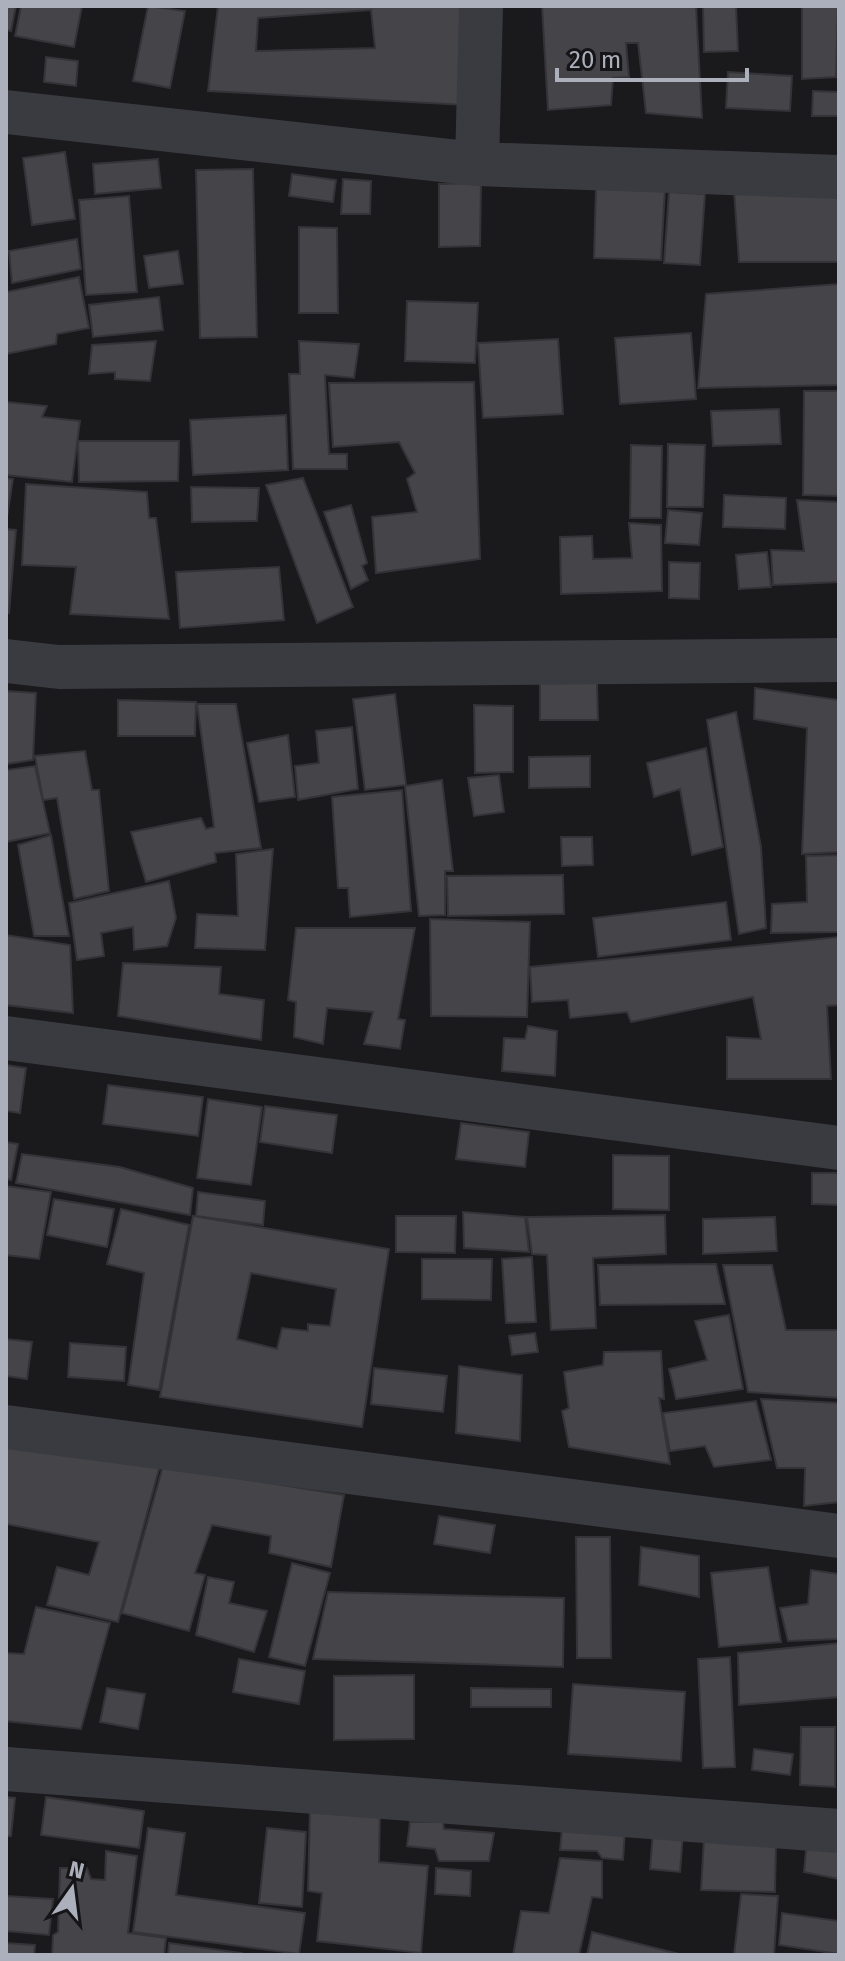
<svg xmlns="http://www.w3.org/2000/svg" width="845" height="1961" viewBox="0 0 845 1961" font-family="'Fira Sans',sans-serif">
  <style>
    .building { fill: #444449; stroke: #343338; stroke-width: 2; fill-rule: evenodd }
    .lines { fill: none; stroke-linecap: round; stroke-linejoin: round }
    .minor { stroke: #3a3b41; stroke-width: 44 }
  </style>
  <rect width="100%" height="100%" fill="#1a191c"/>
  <path class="building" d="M6,6H16L11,31L6,30Z
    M21,6H82L74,47L15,36Z
    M148,6L185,11L170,88L133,81Z
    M218,6H461L465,105L208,91ZM371,10L375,48L256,51L258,18Z
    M542,6H696L702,118L646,113L638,43H626L629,77L613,78L611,105L548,110Z
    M703,6H736L738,51L704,52Z
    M802,6H838L836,77L802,79Z
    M46,57L78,61L76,86L44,82Z
    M728,72L792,76L790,111L726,108Z
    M813,91L839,92V116H812Z
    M65,152L75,219L32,225L23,158Z
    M158,159L161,188L95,194L93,164Z
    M253,169L257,337L200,338L196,170Z
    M292,174L336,180L333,202L289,196Z
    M343,179L371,181L370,214H341Z
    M481,183L480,246L439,247V184Z
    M596,188H665L661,260L594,258Z
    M734,190L839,192V262H739Z
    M669,192L705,194L700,265L664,263Z
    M129,196L137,292L86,295L79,200Z
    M299,227L337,228L338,313H299Z
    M77,239L81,269L12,283L9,251Z
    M178,251L183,284L149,288L144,256Z
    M79,277L89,328L57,334L56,344L6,354V292Z
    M839,284V385L698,388L706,294Z
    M159,297L163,330L93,337L89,305Z
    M407,301L478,303L475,363L405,361Z
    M691,333L696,399L620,404L615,338Z
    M558,339L563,414L483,418L478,343Z
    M156,341L150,381L115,379V372L89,374L92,345Z
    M299,341L359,344L354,378L325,375L329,454H347V469H293L289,374H300Z
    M474,382L480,559L376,573L372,517L417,512L407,479L415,473L399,442L333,447L329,383Z
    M804,391H839V496L803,495Z
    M6,402L47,406L42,417L80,421L72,482L6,475Z
    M779,409L781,444L713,446L711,411Z
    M286,415L288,470L193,475L190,420Z
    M78,441H179L178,481L79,482Z
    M668,444L705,445L703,507H667Z
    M631,445L662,446L661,518H630Z
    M6,478L13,479L7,517H6Z
    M303,478L353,607L317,623L266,485Z
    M26,484L147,492L149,518H156L169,619L70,614L76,567L22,565Z
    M191,487L259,488L257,521L192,522Z
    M724,495L786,498L785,529L723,527Z
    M797,500L839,502V582L773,585L771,550L804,551Z
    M351,505L367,563L362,566L368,580L351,589L324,512Z
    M668,510L702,513L699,545L665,543Z
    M629,523L661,525L662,591L561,594L560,537L592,536L593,559L632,558Z
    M6,529L16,530L9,613H6Z
    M767,552L771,587L739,589L736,555Z
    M669,562L700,563L699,599L669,598Z
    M279,567L284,620L180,628L176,572Z
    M540,683H597L598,720H540Z
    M755,688L839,700V852L802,854L807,728L754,719Z
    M6,691L36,693L33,760L6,764Z
    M395,694L406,785L365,790L353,699Z
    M118,700L196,702L195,736H118Z
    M197,704H236L261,848L215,853L216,862L146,882L131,832L201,818L206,829L214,827Z
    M474,705L513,706V772L475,773Z
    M736,712L761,847L766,928L739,934L707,720Z
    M352,727L358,789L298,800L295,766L319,763L316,731Z
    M288,735L295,797L259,802L247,743Z
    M706,748L723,847L692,855L680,789L654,797L647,763Z
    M85,751L92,790H99L109,891L74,899L57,798L43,800L35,756Z
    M590,756V787L529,788V757Z
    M35,766L50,833L6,842V770Z
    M499,775L504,812L474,816L468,778Z
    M442,780L453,871H445V915L419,916L405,786Z
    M402,790L411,911L350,917L348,888H338L332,797Z
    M51,835L69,936H34L18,845Z
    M561,837H592L593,865L562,866Z
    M273,849L265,950L195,948L197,914L238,916L236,854Z
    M839,855V932L771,933L772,904L807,902L806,856Z
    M563,875L564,914L448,916L447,876Z
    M169,881L176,918L167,946L134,950L133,927L101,933L104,956L77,960L69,903Z
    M726,902L731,940L598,957L593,918Z
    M430,919L530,922L527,1017L431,1016Z
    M296,928H415L398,1019L405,1020L400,1049L364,1044L373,1012L327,1008L323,1044L294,1037L296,1002L288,1000Z
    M6,935L70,945L73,1013L6,1005Z
    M839,937V1005L827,1006L831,1079H727V1037L761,1039L753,997L631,1022L627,1012L570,1018L568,1000L532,1002L530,967Z
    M123,963L221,967L219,994L264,1000L261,1040L118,1016Z
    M528,1026L557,1031L555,1076L502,1071L504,1038L525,1039Z
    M6,1065L26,1068L20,1113L6,1111Z
    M108,1085L203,1097L198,1136L103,1124Z
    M208,1099L262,1107L251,1185L197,1178Z
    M265,1106L337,1115L332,1153L260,1142Z
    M461,1123L529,1132L525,1167L456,1159Z
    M6,1142L18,1144L11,1180L6,1179Z
    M22,1154L120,1167L193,1188L190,1215L16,1183Z
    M613,1155L669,1156V1210L613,1209Z
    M812,1173H839V1205L812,1204Z
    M6,1186L51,1192L39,1259L6,1255Z
    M198,1192L265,1201L263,1225L196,1216Z
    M54,1199L114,1209L107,1247L47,1235Z
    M121,1209L189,1225L159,1390L128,1385L144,1273L107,1264Z
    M463,1212L525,1217L529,1252L464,1248Z
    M665,1215L666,1254L593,1258L596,1328L551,1330L547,1255L532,1254L527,1217Z
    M193,1216L389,1249L362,1427L160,1397ZM251,1273L336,1289L330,1326L308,1324V1331L282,1328L277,1349L237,1339Z
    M396,1216H456L455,1253L396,1252Z
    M775,1217L777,1251L703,1254V1219Z
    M532,1257L536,1322L506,1323L502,1259Z
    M422,1259H492L491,1300L422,1299Z
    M716,1264L725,1304L600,1305L598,1265Z
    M723,1265H772L786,1330H839V1398L748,1392Z
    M729,1315L743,1389L676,1399L669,1369L707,1360L695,1321Z
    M535,1333L538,1352L512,1355L509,1336Z
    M6,1339L32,1342L27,1379L6,1376Z
    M70,1343L126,1347L124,1381L68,1377Z
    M661,1351L664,1399L659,1398L670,1464L569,1447L562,1411L569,1408L564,1372L603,1365L604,1352Z
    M459,1366L522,1375L520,1441L456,1433Z
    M374,1368L447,1376L443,1412L371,1404Z
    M761,1399L839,1403V1502L804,1506L805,1468H777Z
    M756,1401L771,1460L714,1467L705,1446L670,1451L663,1413Z
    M6,1442L160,1465L118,1622L47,1605L57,1567L89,1575L99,1542L6,1524Z
    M163,1466L344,1495L331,1567L269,1553L271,1536L212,1525L195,1573L205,1575L189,1631L122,1613Z
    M439,1516L495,1525L490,1553L434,1544Z
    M576,1537H610L611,1658H577Z
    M641,1547L699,1556V1597L639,1585Z
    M292,1563L330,1573L305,1666L269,1657Z
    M768,1567L781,1642L719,1647L711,1573Z
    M811,1570L839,1574V1639L788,1641L780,1608L808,1604Z
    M208,1577L234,1582L229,1603L267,1611L254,1652L196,1635Z
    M328,1592L564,1598L563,1667L313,1659Z
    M36,1607L110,1623L81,1729L6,1721V1653L24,1654Z
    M839,1643V1697L739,1705L738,1653Z
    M730,1657L735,1767L703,1768L698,1659Z
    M239,1659L305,1671L299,1704L233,1692Z
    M414,1675V1739L334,1740V1676Z
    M573,1684L685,1692L681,1761L568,1754Z
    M107,1688L145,1694L138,1729L100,1722Z
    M471,1688L551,1689V1707H471Z
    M801,1727H835V1787L800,1785Z
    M754,1749L793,1754L790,1775L752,1770Z
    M6,1797L15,1798L11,1836H6Z
    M46,1797L144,1811L139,1848L41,1835Z
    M310,1807L380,1812L379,1862L428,1866L421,1953L317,1941L322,1893L308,1891Z
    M410,1822H443L444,1829L494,1833L489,1861H439L435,1849L407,1846Z
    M148,1828L185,1833L176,1895L305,1913L299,1954L133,1932Z
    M267,1828L306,1832L302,1907L259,1903Z
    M562,1829L625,1831L623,1860L602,1858L597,1851L560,1850Z
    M653,1832L683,1834L680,1872L650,1869Z
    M704,1838L776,1843L775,1892L701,1890Z
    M807,1841L839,1846V1879L804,1872Z
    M106,1851L137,1856L128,1933L166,1938L164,1955H52L53,1935L58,1932L60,1868H87L91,1879L105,1880Z
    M560,1858L602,1861V1898L592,1897L579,1955H513L521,1911L549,1913Z
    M436,1868L471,1871L470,1896L435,1894Z
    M741,1894L778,1896L774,1955H734Z
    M6,1896L53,1899L49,1935L6,1931Z
    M782,1913L839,1921V1954L779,1945Z
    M592,1932L683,1955H587Z
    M6,1943L35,1945L34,1955H6Z
    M169,1943L242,1953V1955H168Z"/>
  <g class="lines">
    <path class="minor" d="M6,112L477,164L839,177
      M477,164L481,6
      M6,661L59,667L839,660
      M6,1038L839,1148
      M6,1427L839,1536
      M6,1769L839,1831"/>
  </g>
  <rect width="845" height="1961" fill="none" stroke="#acafbc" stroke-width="16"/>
  <g transform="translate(72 1889) rotate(14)" stroke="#151417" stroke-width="6" paint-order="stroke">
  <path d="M0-6L14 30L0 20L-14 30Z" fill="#acafbc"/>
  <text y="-12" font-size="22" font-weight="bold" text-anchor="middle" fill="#acafbc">N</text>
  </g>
  <path d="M557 68v12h190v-12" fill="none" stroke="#acafbc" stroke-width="4"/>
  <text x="569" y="68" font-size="24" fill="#acafbc" stroke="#151417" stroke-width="6" paint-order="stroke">20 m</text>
</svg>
